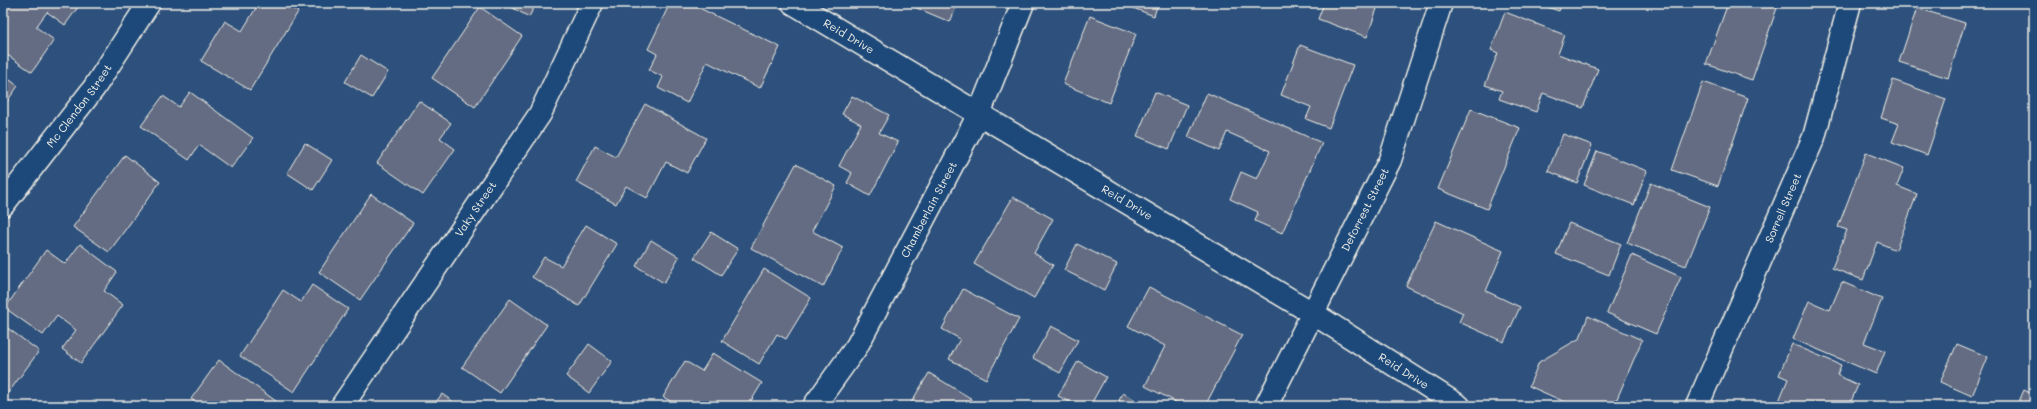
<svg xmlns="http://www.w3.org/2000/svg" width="2037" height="409" viewBox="0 0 2037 409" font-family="Mali,sans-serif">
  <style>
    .building { fill: #636c83; stroke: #f4f1e8 }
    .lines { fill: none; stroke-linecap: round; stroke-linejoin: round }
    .minor-casing { stroke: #f4f1e8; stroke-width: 25 }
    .minor { stroke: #1f4a7a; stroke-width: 22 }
    .labels { text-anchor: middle; stroke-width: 3.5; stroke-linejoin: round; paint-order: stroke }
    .street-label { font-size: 11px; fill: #f4f1e8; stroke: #1f4a7a }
  </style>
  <rect width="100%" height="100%" fill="#2d517c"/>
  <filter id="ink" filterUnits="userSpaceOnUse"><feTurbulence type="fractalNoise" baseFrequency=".025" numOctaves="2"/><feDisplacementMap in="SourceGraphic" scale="8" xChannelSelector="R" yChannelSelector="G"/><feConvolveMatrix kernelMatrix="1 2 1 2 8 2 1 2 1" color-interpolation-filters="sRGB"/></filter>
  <g filter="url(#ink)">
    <path class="building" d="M3,3H81L65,25L47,12L36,27L54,40L32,72L3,52Z
      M259,3H283L298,12L250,90L201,61L225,21L242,31Z
      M504,3H536L529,17Z
      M670,3H689L780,47L760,88L707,62L687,103L658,88L663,77L649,70L657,54L648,49Z
      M914,3H958L950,22L912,6Z
      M1120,3H1158L1154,16Z
      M1324,3H1379L1367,37L1318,19Z
      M1535,3H1562L1559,11Z
      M1728,3H1774L1778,5L1752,80L1706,64Z
      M480,7L522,36L475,107L432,78Z
      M1917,8L1965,23L1948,78L1899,62Z
      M1505,12L1565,35L1558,54L1598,69L1583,108L1543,93L1536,112L1499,99L1502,91L1485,85L1498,53L1491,50Z
      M1090,16L1136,34L1109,103L1063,84Z
      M1300,45L1353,65L1329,128L1306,119L1311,107L1281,95Z
      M361,55L388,72L372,98L345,82Z
      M3,75L18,86L3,107Z
      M1893,80L1946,99L1927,155L1892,142L1899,124L1881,118Z
      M1703,82L1748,98L1718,186L1672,170Z
      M190,92L253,138L231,168L199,145L189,160L141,126L163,96L179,107Z
      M1155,92L1187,105L1169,149L1137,136Z
      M1207,93L1322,143L1282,233L1255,221L1258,212L1230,199L1241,172L1257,179L1270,151L1227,132L1219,151L1188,137Z
      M852,96L889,115L879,133L898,142L870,196L847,183L852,173L839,166L861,124L842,114Z
      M419,101L451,123L440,138L455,149L423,195L377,163Z
      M645,104L706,138L687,173L666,162L647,198L626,186L616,204L576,182L595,146L616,157Z
      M1471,109L1520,128L1487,209L1438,189Z
      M1563,134L1592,145L1577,183L1548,171Z
      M305,143L332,160L313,190L287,173Z
      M1597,151L1647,171L1634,205L1584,185Z
      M1866,153L1904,168L1897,186L1917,194L1896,250L1877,242L1863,280L1832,268L1847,230L1838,227Z
      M125,155L160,182L109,252L73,227Z
      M796,164L836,186L812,231L843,248L823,287L751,248Z
      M1651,183L1710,207L1686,266L1627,243Z
      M371,194L413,223L360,300L319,272Z
      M1013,197L1053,219L1034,253L1053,265L1034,298L974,264Z
      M1436,221L1503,251L1486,291L1520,307L1504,342L1459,322L1463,313L1406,286Z
      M1569,223L1621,244L1609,275L1556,254Z
      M586,225L617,244L579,306L532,277L544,257L561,266Z
      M711,232L738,249L721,275L694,258Z
      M651,240L679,257L664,283L636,266Z
      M80,244L117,272L104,291L123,305L81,363L62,349L76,330L57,316L43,335L5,308L46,250L65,264Z
      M1077,244L1117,264L1104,290L1064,270Z
      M1632,255L1681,277L1656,334L1607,313Z
      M764,269L811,298L786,339L777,334L759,364L722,341Z
      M1842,282L1882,299L1864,343L1885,351L1876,374L1793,339L1809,301L1830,310Z
      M312,285L348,309L294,392L240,356L283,290L301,302Z
      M1149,287L1242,335L1205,406H1184L1145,386L1165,346L1128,326Z
      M963,289L1019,319L986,379L949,359L960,339L942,329Z
      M510,299L547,325L500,393L462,367Z
      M1588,316L1642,340L1614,406H1574L1529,386L1539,362L1580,338Z
      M1051,326L1078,340L1060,373L1033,358Z
      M6,327L39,351L3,400V331Z
      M589,344L612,361L589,393L566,376Z
      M1792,344L1841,365L1837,375L1858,385L1849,406H1777L1788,379L1779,375Z
      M1957,344L1988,357L1972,396L1940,382Z
      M713,353L762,383L748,406H679L663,397L685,361L702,371Z
      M219,360L280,404L278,406H200L191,399Z
      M1078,361L1106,377L1090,406H1078L1058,396Z
      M929,373L972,399L968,406H909Z
      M2024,390L2034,395V406H2017Z
      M1123,393L1146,406H1116Z
      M442,394L459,406H433Z"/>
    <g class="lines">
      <g class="minor-casing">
        <g id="minor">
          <path id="s1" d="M793,3L1314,314L1459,406"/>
          <path id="s2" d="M3,205L94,88L149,3"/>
          <path id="s3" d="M342,406L540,114L592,3"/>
          <path id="s4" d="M814,406L857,346L979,114L1023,3"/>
          <path id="s5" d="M1266,406L1390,160L1441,3"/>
          <path id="s6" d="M1697,406L1814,137L1850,3"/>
        </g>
      </g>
      <use href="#minor" class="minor"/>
    </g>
  </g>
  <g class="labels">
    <g class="street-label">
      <text dy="4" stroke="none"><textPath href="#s1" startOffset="65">Reid Drive</textPath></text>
      <text dy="4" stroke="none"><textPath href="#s2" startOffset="125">Mc Clendon Street</textPath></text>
      <text dy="4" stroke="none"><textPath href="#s1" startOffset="389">Reid Drive</textPath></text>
      <text dy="4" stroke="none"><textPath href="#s6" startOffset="216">Sorrell Street</textPath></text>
      <text dy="4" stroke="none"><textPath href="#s3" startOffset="238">Vaky Street</textPath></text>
      <text dy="4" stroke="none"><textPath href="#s5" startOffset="220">Deforrest Street</textPath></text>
      <text dy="4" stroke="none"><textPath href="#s4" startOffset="228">Chamberlain Street</textPath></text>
      <text dy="4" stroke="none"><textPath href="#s1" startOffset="713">Reid Drive</textPath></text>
    </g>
  </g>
  <rect width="2037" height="409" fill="none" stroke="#1f4a7a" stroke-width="16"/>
  <rect x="8" y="8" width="2021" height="393" fill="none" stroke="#f4f1e8" stroke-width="1.5" filter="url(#ink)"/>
</svg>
